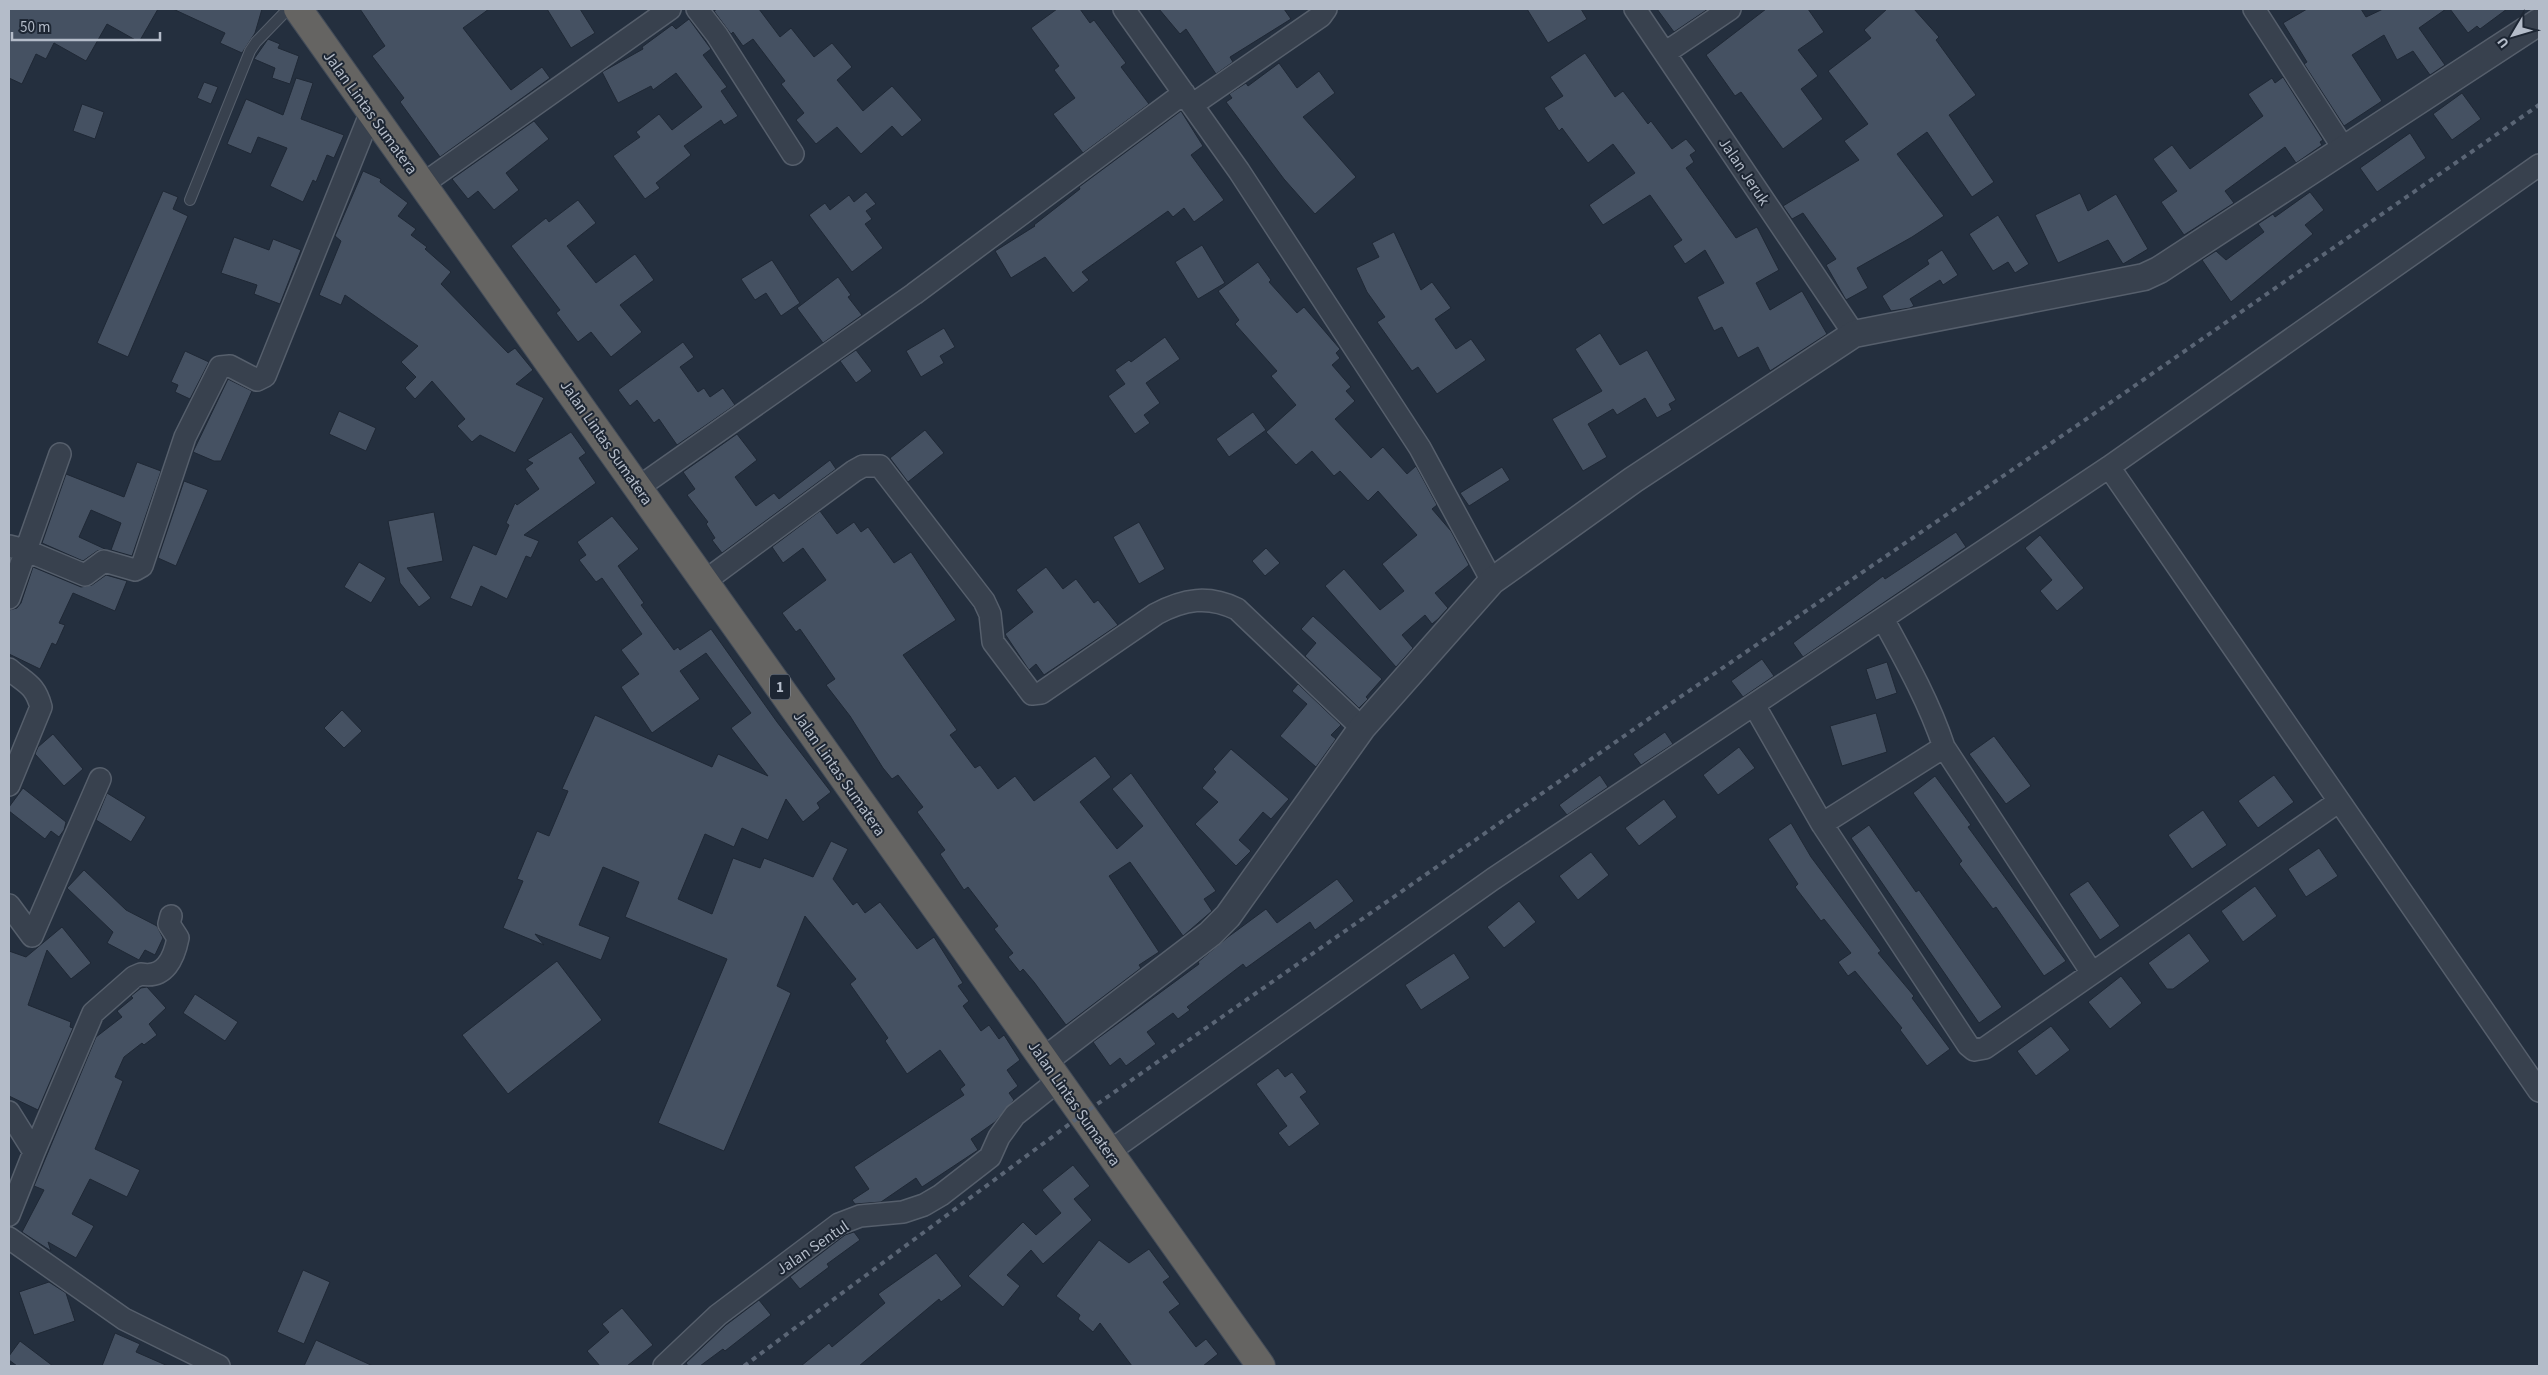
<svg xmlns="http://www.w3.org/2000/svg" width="2548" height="1375" viewBox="0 0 2548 1375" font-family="'Source Sans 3',sans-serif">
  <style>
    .building { fill: #455162; stroke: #1f2835 }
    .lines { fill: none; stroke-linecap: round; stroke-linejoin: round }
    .service-casing { stroke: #565f6c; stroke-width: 12 }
    .minor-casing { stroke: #565f6c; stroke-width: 24 }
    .tertiary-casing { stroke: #565f6c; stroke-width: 29 }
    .trunk-casing { stroke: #434c59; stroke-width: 30 }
    .service { stroke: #38414e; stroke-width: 10 }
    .minor { stroke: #38414e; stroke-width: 21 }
    .tertiary { stroke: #38414e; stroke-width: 26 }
    .trunk { stroke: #656462; stroke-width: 28 }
    .rail { stroke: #5a6575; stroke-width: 4; stroke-dasharray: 5 5; stroke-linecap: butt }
    .labels { text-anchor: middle; stroke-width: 4; stroke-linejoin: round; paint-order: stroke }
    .shield { fill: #1d2633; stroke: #878f9c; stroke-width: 1 }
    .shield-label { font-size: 15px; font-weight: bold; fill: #b4bcc9 }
    .street-label { font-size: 16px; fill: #b4bcc9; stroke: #1d2633 }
  </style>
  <rect width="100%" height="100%" fill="#242f3e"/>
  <path class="building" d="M9,9H158L139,42L107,24L86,61L54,43L46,59L36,54L22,84L9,78Z
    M173,9H262L255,33L242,53L220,43L225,33Z
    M360,9H489L463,28L511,90L542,67L550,78L440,157L400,102L404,98L372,56L385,46Z
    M547,9H580L595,33L571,48Z
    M717,9H759L780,37L791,28L814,57L832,43L852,67L837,80L863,111L892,86L922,120L902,137L892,126L861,154L837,127L816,144L796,120L804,113L781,84L785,81L753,39L743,46L733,32L731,34L714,11Z
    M1057,9H1080L1090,23L1094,20L1126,63L1121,67L1149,104L1083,153L1053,114L1075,98L1054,70L1059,66L1031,28Z
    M1159,9H1284L1291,19L1230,57L1233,62L1216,74L1186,29L1180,34Z
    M1527,9H1581L1587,19L1548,43Z
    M1657,9H1708L1674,32Z
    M1766,9H1808L1824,32L1798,50L1818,76L1801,89L1823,119L1783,149L1741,92L1735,96L1706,55Z
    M1887,9H1914L1939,37L1936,40L1976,95L1949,115L1994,182L1972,197L1927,132L1897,154L1944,216L1912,237L1857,268L1868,288L1846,300L1826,265L1836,259L1803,213L1792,219L1783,206L1859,160L1844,141L1868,124L1828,71L1871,38L1864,30Z
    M2307,9H2361L2366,17L2383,9H2446L2419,28L2445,65L2430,75L2413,51L2397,60L2384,35L2352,55L2382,101L2344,126L2304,64L2307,62L2283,23Z
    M2450,9H2507L2480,29L2477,26L2468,33Z
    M689,19L711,49L703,55L727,87L721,91L738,116L724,125L721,120L684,146L691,155L656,183L660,188L645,199L613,156L640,137L636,132L659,114L672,130L702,107L676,73L653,90L651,86L618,103L602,72L643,49L642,47L672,25L676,29Z
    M268,39L280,44L278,48L299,56L290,84L272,78L275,68L254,59Z
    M1585,53L1615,97L1623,91L1648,124L1651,121L1672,149L1686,139L1696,151L1690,155L1694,162L1686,168L1736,238L1757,227L1779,270L1756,283L1770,310L1802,291L1827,334L1770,371L1758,347L1738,358L1722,327L1714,331L1697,297L1724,283L1705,250L1685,264L1673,246L1682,240L1650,195L1603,225L1589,205L1635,173L1613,144L1588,163L1562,128L1559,131L1544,108L1563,96L1550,77Z
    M1279,63L1297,88L1319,71L1335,93L1303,117L1356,177L1315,214L1284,179L1226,102L1232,98L1229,94L1246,83L1248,86Z
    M2283,77L2323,140L2320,142L2322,145L2296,163L2285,147L2225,191L2234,203L2184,235L2161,202L2177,191L2153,159L2172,145L2190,169L2263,116L2248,94L2272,78L2275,83Z
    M296,78L313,83L301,119L344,135L334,158L327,155L316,182L313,180L303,202L270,186L287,148L258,137L251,154L227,144L246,99L283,115Z
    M204,82L218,87L211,104L197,98Z
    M2462,93L2481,119L2452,140L2433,114Z
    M82,104L104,112L95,139L73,131Z
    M1181,111L1203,146L1191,155L1224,200L1194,222L1184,208L1173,217L1168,211L1082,272L1089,280L1073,293L1045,257L1011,278L995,251L1035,226L1034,225L1080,189L1079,187Z
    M534,121L549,139L506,173L519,190L494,210L478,191L468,199L452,179Z
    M2410,133L2426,158L2377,192L2360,168Z
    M363,171L381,179L380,182L408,203L398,216L416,229L411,235L427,247L425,249L451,272L441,284L508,353L515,348L533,370L516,384L544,398L515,453L480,435L472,442L457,426L465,419L432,381L415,399L405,388L416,377L401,362L418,346L345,295L341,305L319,295L341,241L335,236Z
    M163,191L178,197L173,209L188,216L128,357L97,343Z
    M866,192L876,204L866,211L872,219L865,224L883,248L852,272L809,215L825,203L830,210L849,195L854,202Z
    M2310,192L2324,210L2305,225L2313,234L2231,302L2202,260L2216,251L2226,260L2264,232L2258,224L2273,214L2275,217Z
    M2080,193L2088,211L2116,194L2148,249L2123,264L2108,240L2058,263L2035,215Z
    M578,200L596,223L567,246L596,283L635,254L654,280L620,305L642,332L611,357L591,332L578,342L556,313L560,310L511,246L546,218L549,222Z
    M1998,215L2029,264L2015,273L2008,262L1993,271L1969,234Z
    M1394,232L1421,290L1432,282L1451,308L1435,319L1456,349L1471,339L1486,360L1437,394L1418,367L1412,371L1377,322L1385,317L1367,292L1356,268L1379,257L1372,243Z
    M234,237L269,250L273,239L301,250L280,304L254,294L257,285L221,273Z
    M1202,245L1225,283L1198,299L1175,262Z
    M1942,250L1958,275L1943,285L1940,280L1910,299L1914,306L1910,308L1891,311L1882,296L1929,264L1927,260Z
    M772,260L800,303L781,316L766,293L755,300L741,279Z
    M1258,262L1271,280L1269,282L1297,313L1304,307L1340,349L1336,353L1340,358L1332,365L1351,387L1346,391L1355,401L1335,419L1371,458L1383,447L1407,474L1416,466L1437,505L1432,509L1451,531L1469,565L1435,593L1448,608L1438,619L1432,624L1425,615L1402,635L1413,648L1396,667L1325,586L1344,569L1380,610L1404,591L1382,564L1417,535L1378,491L1368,501L1340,471L1334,476L1312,451L1296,465L1266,432L1296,405L1271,376L1277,371L1235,324L1239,320L1218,291Z
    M838,277L851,295L848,297L862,315L823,343L797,308Z
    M944,328L955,347L940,356L944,363L921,377L906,351Z
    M1600,333L1620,365L1647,350L1676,400L1669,404L1672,410L1657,418L1645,398L1617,415L1613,409L1588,424L1607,457L1583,471L1552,419L1602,391L1575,349Z
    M1165,337L1180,359L1146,383L1160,403L1144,415L1150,423L1135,434L1108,396L1125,384L1115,370L1129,360L1131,362Z
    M683,342L694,357L680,367L698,392L704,388L710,397L723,388L735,405L677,445L659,419L654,423L637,400L630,406L618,390Z
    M856,350L872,371L856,383L840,361Z
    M185,351L209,362L190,399L175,392L178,385L171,382Z
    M228,379L252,391L221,461H214L193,452Z
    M339,411L376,428L366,451L329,434Z
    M1253,412L1266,430L1229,457L1216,439Z
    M925,430L944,453L908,482L890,458Z
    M571,432L586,453L579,458L596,483L524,535L539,541L531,558L526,556L507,599L481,586L472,607L450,598L473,545L496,555L509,525L506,523L515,503L517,505L539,489L525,469L533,463L527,460Z
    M737,434L757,460L735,477L756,506L774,493L779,499L830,460L836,469L722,553L712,540L715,538L706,524L708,522L687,495L695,489L683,472Z
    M137,462L161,471L132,556L111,550L121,523L91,510L79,537L105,549L97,551L83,561L42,543L66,474L124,497Z
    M1502,467L1510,480L1469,506L1460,493Z
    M184,481L208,490L176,566L158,558Z
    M820,511L837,534L854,522L861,532L868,527L894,563L911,552L956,620L903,655L957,730L950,735L975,768L980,765L998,789L1015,776L1034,801L1095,756L1111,777L1080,802L1117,849L1143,826L1112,789L1131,773L1216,891L1204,899L1212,911L1183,936L1130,862L1109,876L1159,952L1139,965L1141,968L1066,1025L1034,982L1023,969L1020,972L1008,957L1013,953L994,929L998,926L968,887L964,890L940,854L945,850L917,812L923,807L898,775L892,779L883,768L850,716L826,685L835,679L800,629L796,632L782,613L826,580L803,548L783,563L772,547Z
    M434,512L443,561L407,568L431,598L419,607L400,583L388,521Z
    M612,516L639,549L618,566L644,603L641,605L674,650L678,647L680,650L711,629L777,722L831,792L817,803L820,808L803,822L786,799L768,840L742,828L734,847L705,834L678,899L712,914L733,858L760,868L764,858L813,877L831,841L848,849L833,879L853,905L857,902L865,913L880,902L917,949L934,937L963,983L958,986L969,1001L963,1006L981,1031L989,1025L999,1039L1004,1035L1020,1060L1007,1070L1018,1086L1009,1093L1014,1100L995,1122L971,1139L978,1150L922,1187L916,1178L881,1202L855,1204L852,1200L869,1189L854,1167L964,1095L960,1089L965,1085L940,1050L907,1074L885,1041L888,1038L850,984L856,979L805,916L777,986L791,993L724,1151L658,1123L727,959L625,917L639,882L603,867L579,925L610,937L601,960L535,934L544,945L503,928L523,881L517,879L537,831L549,836L568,791L562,789L595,715L712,767L718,754L768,776L731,728L751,713L706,653L680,671L700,699L652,733L621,687L639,674L621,650L642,634L602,578L596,582L579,560L586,555L577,542Z
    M1139,522L1165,569L1139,584L1113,537Z
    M1956,532L1966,547L1803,657L1793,643L1883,576L1885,579Z
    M2040,535L2084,588L2057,611L2040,591L2052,580L2025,548Z
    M1266,548L1280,563L1265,576L1252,561Z
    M359,562L386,578L371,603L344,587Z
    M33,567L81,587L92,585L106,575L127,581L115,611L73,593L59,623L65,625L56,645L52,643L40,669L9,654V610L17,608L21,603Z
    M1046,567L1063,589L1076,579L1094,603L1098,600L1118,625L1044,675L1036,664L1029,670L1005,634L1033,612L1016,590Z
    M1313,616L1382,679L1366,697L1368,699L1359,708L1305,656L1316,643L1301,629Z
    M1762,659L1774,676L1743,697L1731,681Z
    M1887,662L1897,693L1876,700L1866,669Z
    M1298,684L1341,725L1331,735L1336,739L1316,767L1280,736L1307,704L1292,691Z
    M342,710L362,731L344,748L324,728Z
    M1876,713L1887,752L1842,766L1830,726Z
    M1665,732L1673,744L1641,765L1633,754Z
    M53,734L83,769L64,786L35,754L38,747Z
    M1994,736L2031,786L2006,804L1969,754Z
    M1739,747L1755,768L1718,795L1703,775Z
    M1231,749L1289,799L1271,819L1263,812L1239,840L1251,851L1236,866L1195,824L1218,802L1202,788L1216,772L1213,769Z
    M1600,775L1608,787L1567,815L1559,805Z
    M2274,775L2294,802L2258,828L2238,801Z
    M1935,776L1971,825L1968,827L2066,961L2044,976L1996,907L1993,909L1959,864L1962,861L1913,793Z
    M23,788L66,822L64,830L59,837L51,831L45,839L9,811V807Z
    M107,793L146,817L131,842L96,820Z
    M1664,799L1677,817L1639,846L1625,828Z
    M2203,810L2227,845L2192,869L2168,835Z
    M1791,823L1811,857L1881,951L1878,953L1914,996L1912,998L1950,1049L1927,1066L1900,1030L1902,1028L1855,971L1848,976L1838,962L1851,953L1824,919L1821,921L1795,887L1798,884L1768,839Z
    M1869,825L1916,892L1919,890L2002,1007L1979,1023L1851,838Z
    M2319,848L2338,876L2306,897L2288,869Z
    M1591,852L1609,875L1578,900L1559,876Z
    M84,870L126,910L157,926L163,938L155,955L145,950L139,960L107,943L113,932L67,888Z
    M1337,879L1354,901L1315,930L1310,922L1246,968L1243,964L1187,1007L1190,1010L1178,1019L1173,1013L1147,1032L1156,1044L1126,1066L1120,1058L1110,1066L1093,1042L1199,964L1198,962L1228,937L1266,909L1277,923Z
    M2088,881L2120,926L2100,940L2069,894Z
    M2255,886L2277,916L2243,942L2221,911Z
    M1519,901L1536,922L1504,948L1487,927Z
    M62,927L91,963L71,979L47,950L28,1005L71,1022L70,1027L73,1028L38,1110L9,1096V951L26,957Z
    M2189,933L2210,961L2173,989H2167L2148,963Z
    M1454,953L1470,978L1421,1010L1405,985Z
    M557,961L602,1020L508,1094L462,1035Z
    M2121,976L2142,1003L2110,1029L2088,1002Z
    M147,987L166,1008L149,1024L157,1035L144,1045L142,1043L124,1057L115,1077L123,1081L95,1149L140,1170L127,1197L90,1179L72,1214L94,1226L76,1258L48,1242L51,1251L22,1232L44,1190L34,1186L96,1037L122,1017L117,1011L133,998L131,996L141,988Z
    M195,994L238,1022L225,1041L183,1013Z
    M2051,1026L2070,1050L2036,1076L2017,1051Z
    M1278,1068L1285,1077L1292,1072L1307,1092L1300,1097L1320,1124L1289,1147L1278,1133L1287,1126L1256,1084Z
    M1073,1165L1090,1186L1074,1199L1092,1220L1043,1264L1031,1250L1007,1275L1020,1286L1003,1307L968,1276L1023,1222L1036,1235L1061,1213L1042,1190Z
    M854,1232L860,1240L827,1264L829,1267L800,1289L790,1277L845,1235Z
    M1099,1240L1129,1263L1149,1249L1170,1277L1163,1282L1180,1304L1169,1312L1196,1347L1206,1339L1218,1354L1203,1366H1132L1100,1323L1093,1332L1078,1319L1080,1315L1056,1296Z
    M936,1253L962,1286L941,1302L939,1299L859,1366H801L829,1343L832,1347L885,1303L878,1294Z
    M303,1270L330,1282L304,1344L277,1332Z
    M49,1282L66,1293L75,1321L34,1335L19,1292Z
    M759,1300L771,1315L725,1351L723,1349L700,1366H688L686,1363L726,1325Z
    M622,1308L653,1345L627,1366H600L587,1351L609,1332L602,1324Z
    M115,1333L140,1344L136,1352L168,1366H102Z
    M316,1340L373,1366H304Z
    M20,1341L53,1366H17L9,1360V1356Z"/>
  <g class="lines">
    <g class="service-casing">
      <path id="service" d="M190,200L250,51L256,42L288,9"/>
    </g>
    <g class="minor-casing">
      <path id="minor" d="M697,9L717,35L793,154
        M1124,9L1239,171L1420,448L1492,581
        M1635,9L1854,334
        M2254,9L2344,149
        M1665,53L1730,9
        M1192,105L1321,16L1326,9
        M423,184L670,9
        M2109,467L2539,1091
        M639,487L914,294L1184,93
        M9,546L25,550L85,575L104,561L135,570L142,566L185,437L220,367L230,366L257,380L265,376L371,112
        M705,581L854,471L863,466H880L984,601L990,614L993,642L1032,694L1041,693L1156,614C1184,599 1208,595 1237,609L1362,728
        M9,598L60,454
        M1883,619C1906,661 1929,702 1944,747L2092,973
        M9,669C25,683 35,684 41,707L9,785
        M1754,705L1822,824L1968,1045L1974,1050L1985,1048L2338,802
        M1822,824L1944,747
        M9,905L32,936L100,779
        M9,1112L34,1152L9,1215
        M1110,1151L1493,879L2109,467L2539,165
        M34,1152L93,1013L134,977L141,974C165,979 174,958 178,938L169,924L171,916
        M9,1238L124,1319L219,1366
        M664,1366L718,1315L839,1224L860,1216L903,1212L924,1205L941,1195L990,1157L999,1137L1015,1115L1059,1080"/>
    </g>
    <g class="tertiary-casing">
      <path id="tertiary" d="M1045,1060L1210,934L1228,916L1362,728L1492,581L1633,480L1854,334L2144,277L2159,270L2539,22"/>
    </g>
    <g class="trunk-casing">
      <path id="trunk" d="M298,9L1261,1366"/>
    </g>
    <use href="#service" class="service"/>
    <use href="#minor" class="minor"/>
    <use href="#tertiary" class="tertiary"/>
    <use href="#trunk" class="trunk"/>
    <path class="rail" d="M744,1366L1083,1114L1670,704L2120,396L2539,105"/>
  </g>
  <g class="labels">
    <rect class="shield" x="770" y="674.5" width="20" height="25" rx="4"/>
    <g class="shield-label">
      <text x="780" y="692">1</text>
    </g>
    <g class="street-label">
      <text transform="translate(371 112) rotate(54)" y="6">Jalan Lintas Sumatera</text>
      <text transform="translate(1745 171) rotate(56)" y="6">Jalan Jeruk</text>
      <text transform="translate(607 442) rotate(55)" y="6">Jalan Lintas Sumatera</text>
      <text transform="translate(840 773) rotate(55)" y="6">Jalan Lintas Sumatera</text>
      <text transform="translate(1075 1103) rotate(55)" y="6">Jalan Lintas Sumatera</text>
      <text transform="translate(812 1247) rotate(-34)" y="6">Jalan Sentul</text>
    </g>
  </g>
  <rect width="2548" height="1375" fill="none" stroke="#b4bcc9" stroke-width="20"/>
  <g transform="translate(2513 35) rotate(232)" stroke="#1d2633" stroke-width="4" paint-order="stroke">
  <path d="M0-4L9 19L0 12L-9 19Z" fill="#b4bcc9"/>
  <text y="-8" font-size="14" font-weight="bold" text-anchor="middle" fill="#b4bcc9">U</text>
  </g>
  <path d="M12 32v8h148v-8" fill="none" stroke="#b4bcc9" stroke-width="2.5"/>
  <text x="20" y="32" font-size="15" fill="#b4bcc9" stroke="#1d2633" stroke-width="4" paint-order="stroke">50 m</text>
</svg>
